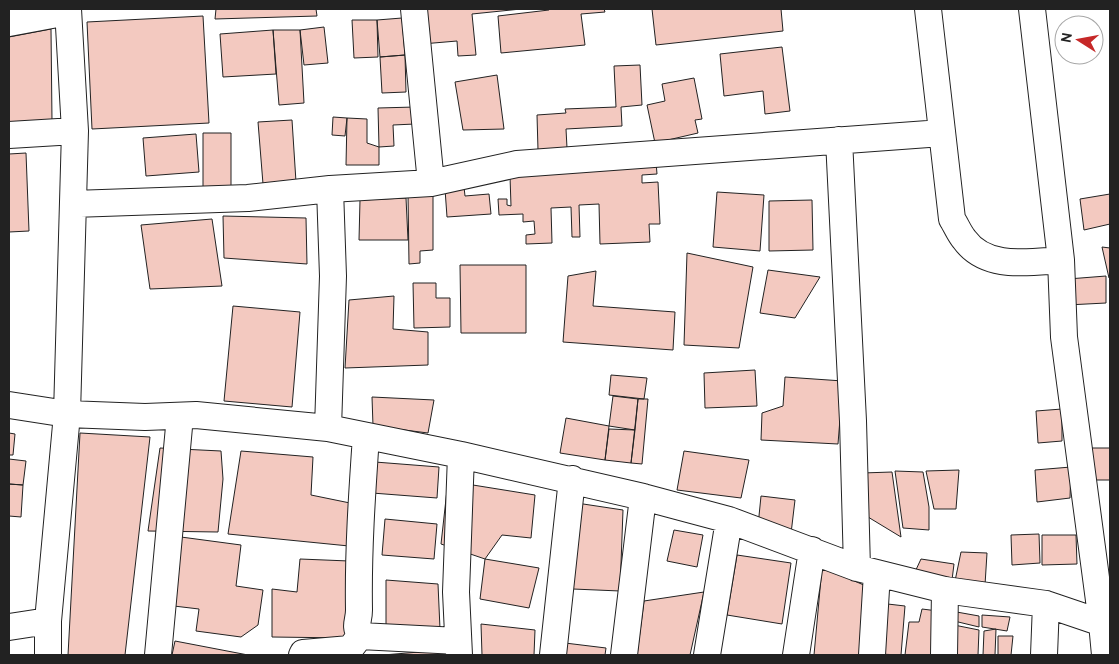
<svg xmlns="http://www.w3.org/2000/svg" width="1119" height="664" viewBox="0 0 1119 664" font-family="Overpass,sans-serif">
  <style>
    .building { fill: #f3c9c0; stroke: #222 }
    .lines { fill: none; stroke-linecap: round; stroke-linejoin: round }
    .street-casing { stroke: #222; stroke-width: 28 }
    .street { stroke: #fff; stroke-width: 26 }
  </style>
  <rect width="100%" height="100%" fill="#fff"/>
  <path class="building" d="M216,9H316L317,16L215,19Z
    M419,9H521L472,14L476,55L458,56L457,41L422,44Z
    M549,9H604L605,12L581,14L585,45L501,53L498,16L549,10Z
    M652,9H781L783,31L656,45Z
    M203,16L209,123L92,129L87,22Z
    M402,18L405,55L380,57L377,20Z
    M352,20H377L378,57L354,58Z
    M324,27L328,63L304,65L300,30Z
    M51,29L52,121L9,123V37Z
    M273,30L276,74L223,77L220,34Z
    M273,30H300L304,103L279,105Z
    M782,47L790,111L765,114L763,91L724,96L720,54Z
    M405,55L406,92L382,93L380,57Z
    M640,65L642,105L621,107L622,126L566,129L567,148L538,150L537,115L566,113L565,109L616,107L614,66Z
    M497,75L504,129L463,130L455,82Z
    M694,78L702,119L695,120L698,133L655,143L647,105L665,101L662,84Z
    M415,107V124L393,125L394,146L379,147L378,108Z
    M333,117L347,118L345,136L332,135Z
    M347,118L367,119V143L379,147V165H346Z
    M292,120L296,182L263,184L258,122Z
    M203,133H231V192L203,191Z
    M196,134L199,172L146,176L143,138Z
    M26,153L29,231L9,232V154Z
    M656,162L657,174L642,175V183L658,182L660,224H649L650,242L600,244L599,204L579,205L580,237H572L571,207L551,208L552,243L526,244V235L535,234L534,221L523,222V214L499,215L498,199H507V205L511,206L510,176Z
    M464,187L465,196L489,194L491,214L447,217L445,189Z
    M433,192V250L420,251V263L409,264L408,193Z
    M717,192L764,195L760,251L713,247Z
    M1110,194V224L1084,230L1080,199Z
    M406,198L408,240H359L360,200Z
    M812,200L813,250L769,251V201Z
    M223,216L306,218L307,264L224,258Z
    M212,219L222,286L150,289L141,225Z
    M1102,247L1110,248V278H1109Z
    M687,253L753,267L739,348L684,345Z
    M460,265H526V333H461Z
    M768,270L820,277L795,318L760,313Z
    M596,271L593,306L675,312L673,350L563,342L568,276Z
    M1106,276V303L1067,305L1068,279Z
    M413,283H436V298H450V327L414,328Z
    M394,296L393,329L428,332V365L345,368L349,300Z
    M233,306L300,312L292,407L224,401Z
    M755,370L757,406L705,408L704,373Z
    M611,375L647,378L644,399L609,395Z
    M785,377L843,381L838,444L761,440L762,413L783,406Z
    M613,396L638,399L635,430L609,426Z
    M372,397L434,400L428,433L373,426Z
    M638,399H648L642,464L631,463Z
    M1062,409V441L1038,443L1036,411Z
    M566,418L609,426L605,460L560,453Z
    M609,429L635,430L631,463L605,460Z
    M9,433L15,434L13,455H9Z
    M80,433L150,437L125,655H68Z
    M160,448L221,451L223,479L218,532L148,531Z
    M1089,448H1110V480H1089Z
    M241,451L313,457L311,495L350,503L349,546L228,534Z
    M684,451L749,460L741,498L677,490Z
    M9,459L26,461L23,485L9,484Z
    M375,462L439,467L437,498L372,493Z
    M1071,467L1070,498L1037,502L1035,470Z
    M959,470L956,509H934L926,471Z
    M895,471L923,472L929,507V530L903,528Z
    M892,472L901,537L868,517L862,473Z
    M448,481L535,495L531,538L502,535L485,559L441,544Z
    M9,484L23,485L21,517L9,516Z
    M761,496L795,500L790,542L758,526Z
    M570,502L623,510L620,591L573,589Z
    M385,519L437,524L434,559L382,555Z
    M674,530L703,535L697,567L667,561Z
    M1039,534L1040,563L1012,565L1011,535Z
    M166,535L241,545L236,586L263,590L258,625L241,637L196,631L199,609L157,604Z
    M1042,535H1076L1077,564L1042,565Z
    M961,552L987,553L985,585L955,581Z
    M737,555L791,563L782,624L727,615Z
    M300,559L349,561L347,638L272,637V589L297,592Z
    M485,559L539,568L529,608L480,599Z
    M921,559L954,564L952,580L914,574Z
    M822,567L873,589L867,655H814Z
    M386,580L438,584L440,629L386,628Z
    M704,592L690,655H637L644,601Z
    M879,603L905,606L901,655L878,654Z
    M922,609L938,611L934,655H905L909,622H919Z
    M951,611L979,616V627L950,620Z
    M982,615L1010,617L1007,631L982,627Z
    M481,624L535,630L534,655H482Z
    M949,624L979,630L978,655H950Z
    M996,629L995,655H983L984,631Z
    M998,636H1013L1011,655H998Z
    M175,641L248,655H172Z
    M565,643L606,648L605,655H564Z
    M444,650V655H383Z"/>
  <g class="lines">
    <g class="street-casing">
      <path id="street" d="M414,9L431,183
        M928,9L952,219C956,225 959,233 964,239C986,270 1028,262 1061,260
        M1032,9L1061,260L1064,337L1102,623L1110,627
        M9,23L68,12
        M9,135L75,131
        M839,140L853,421L857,568
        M330,189L431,183L517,164L942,133
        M73,204L248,198L330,189L333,276L328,428
        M9,405L67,414L145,417L196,415L328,428L461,455L643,497L729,520L857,568L945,590L1046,604L1102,623L1105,655
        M9,627L48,621
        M360,636C354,624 359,622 359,610C358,552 362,494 366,436
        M360,636L458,641
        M48,655V621L67,414L75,131L68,9
        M158,655L180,416
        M302,655L303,653L350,649L360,636
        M459,655L456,592L461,455
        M553,655L572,479
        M624,655L643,497
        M707,655L729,520
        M796,655L812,550
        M872,655L877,573
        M944,655L945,590
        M1044,655L1046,604"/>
    </g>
    <use href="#street" class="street"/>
  </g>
  <rect width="1119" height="664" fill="none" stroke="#222222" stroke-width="20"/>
  <g transform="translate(1079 40) rotate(281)"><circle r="24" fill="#ffffff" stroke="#a7a7a7"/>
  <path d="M0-4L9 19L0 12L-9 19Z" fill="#c62828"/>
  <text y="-8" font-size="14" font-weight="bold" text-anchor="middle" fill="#222222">N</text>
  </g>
</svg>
